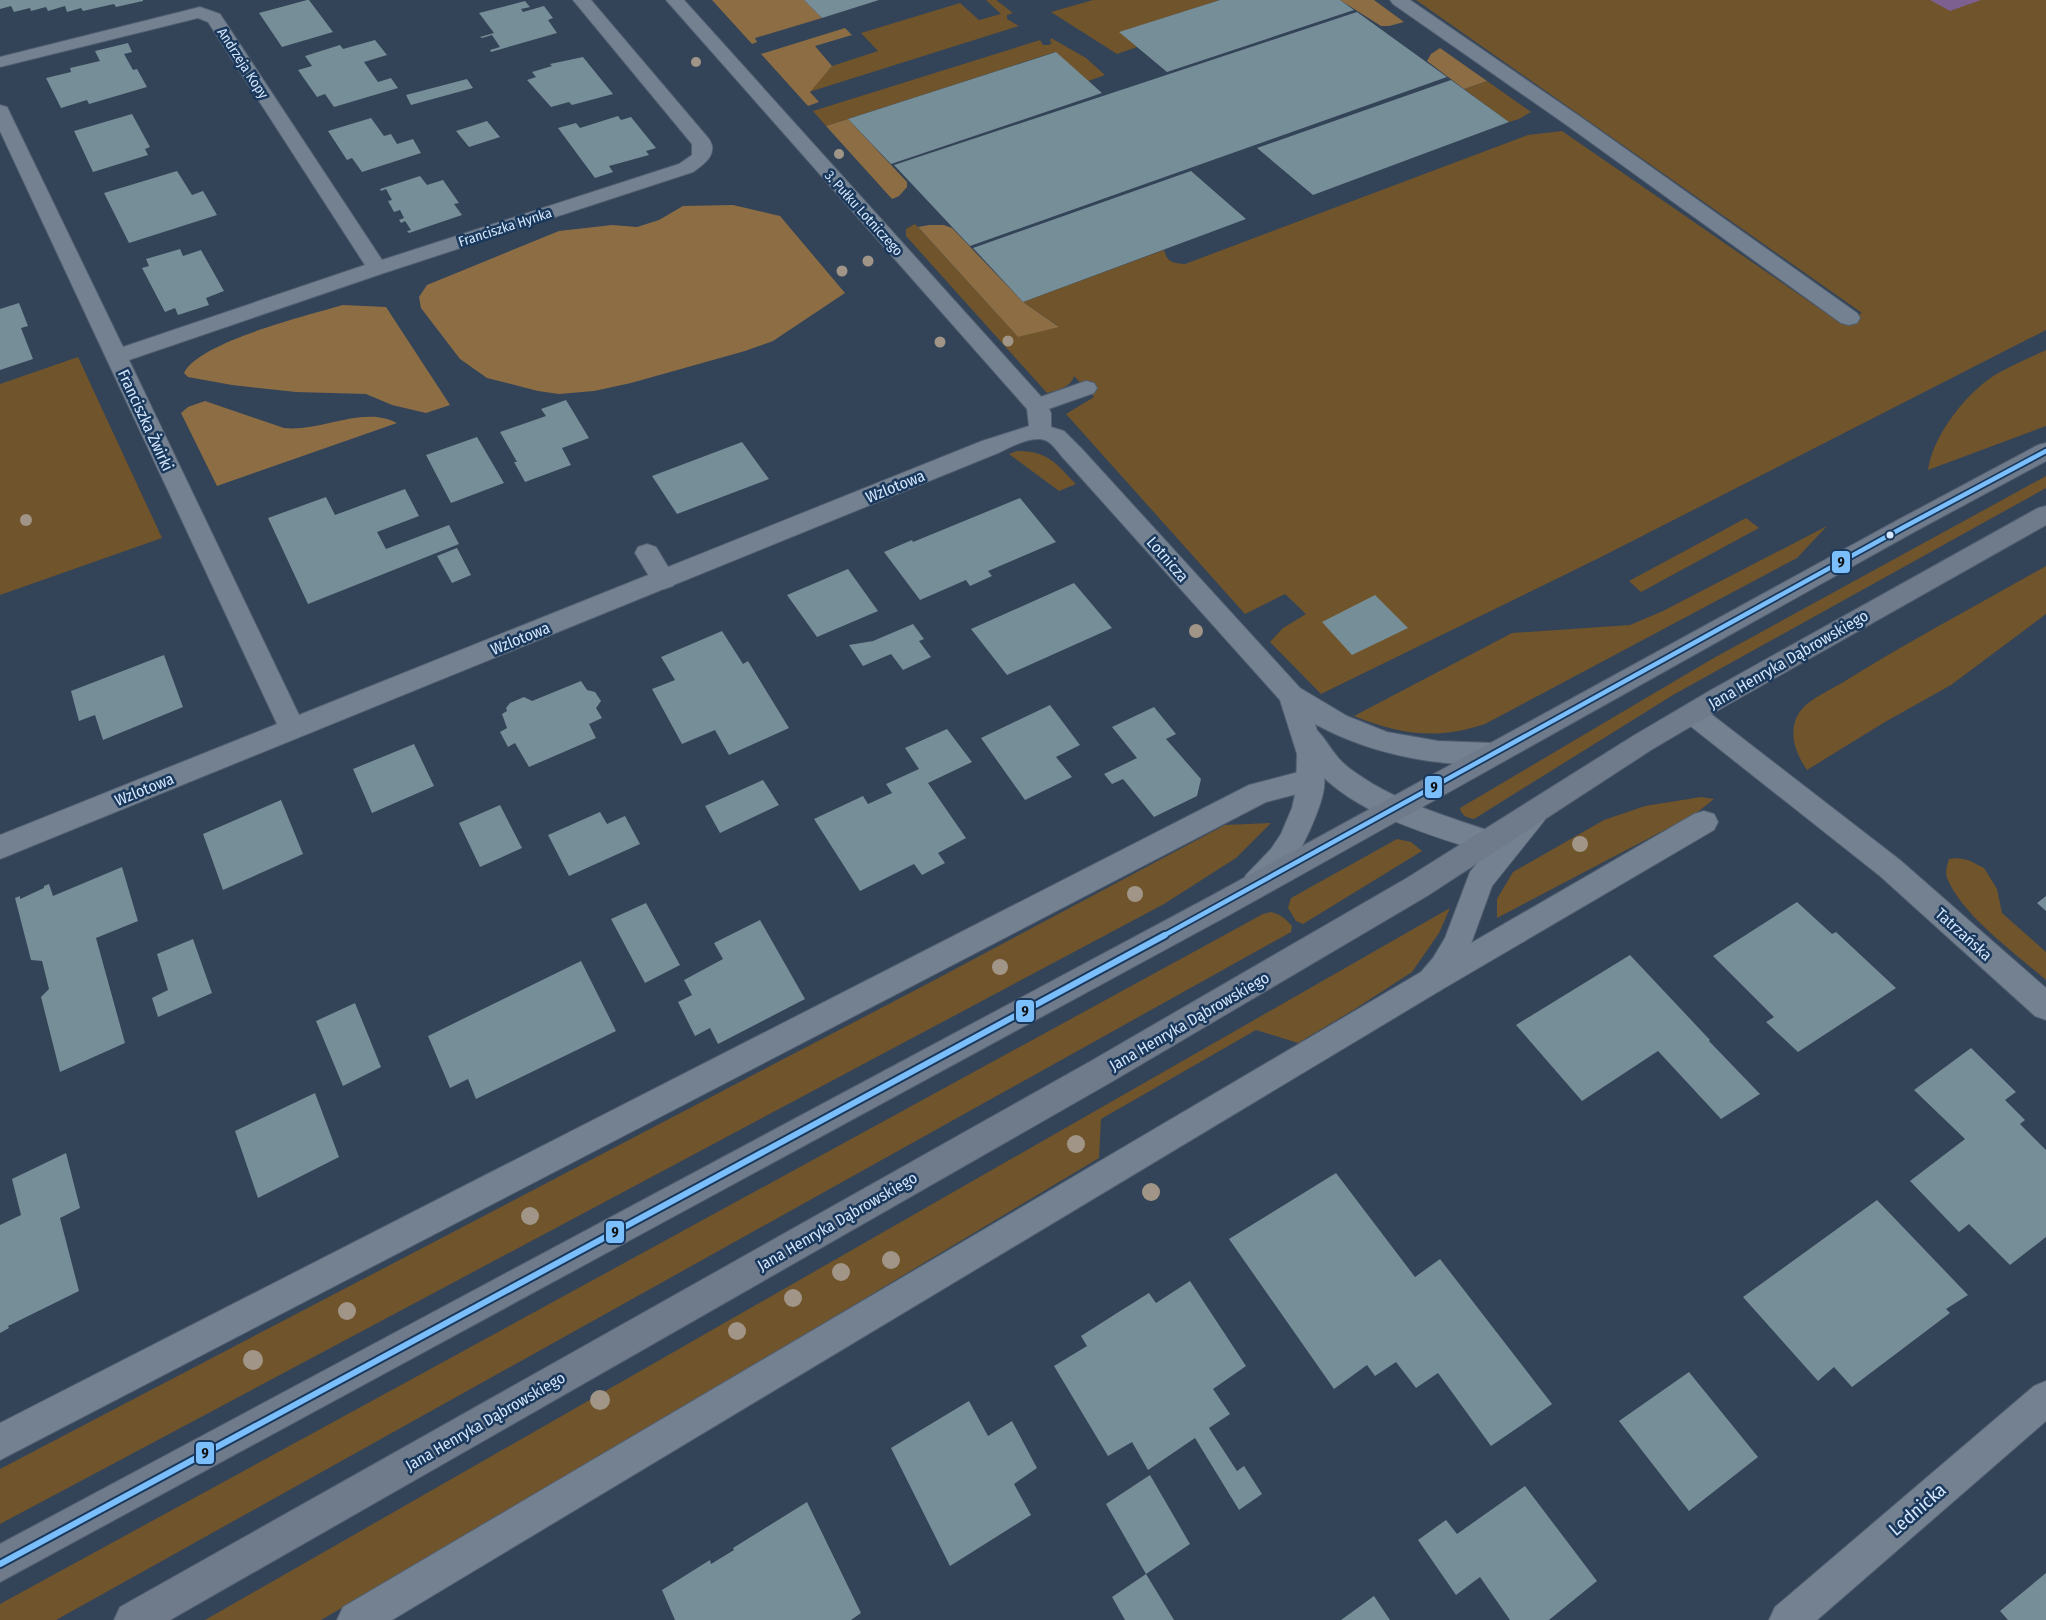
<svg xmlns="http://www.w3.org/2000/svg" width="2046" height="1620" viewBox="0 0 2046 1620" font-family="'Fira Sans Condensed',sans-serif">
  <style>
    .green { fill: #70542b }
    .forest { fill: #8d6e44 }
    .water { fill: #7d6090 }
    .building { fill: #768e97 }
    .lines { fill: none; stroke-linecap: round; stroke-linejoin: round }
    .lane-casing { stroke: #515f71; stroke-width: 2 }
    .street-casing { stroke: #515f71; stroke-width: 2 }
    .secondary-casing { stroke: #515f71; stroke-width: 2 }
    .lane { fill: #748191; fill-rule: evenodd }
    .street { fill: #748191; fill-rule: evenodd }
    .secondary { fill: #6f7a8b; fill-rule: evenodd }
    .bus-1-far1-casing { stroke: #19385b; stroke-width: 8 }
    .bus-1-casing { stroke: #19385b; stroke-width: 10 }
    .bus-1-far1 { stroke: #7abffc; stroke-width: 4.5 }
    .bus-1 { stroke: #7abffc; stroke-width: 6 }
    .tree { fill: #a09586 }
    .bus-dot { fill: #d4e6fd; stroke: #19385b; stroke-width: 2 }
    .labels { text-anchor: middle; stroke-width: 5; stroke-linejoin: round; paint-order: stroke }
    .far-street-label { font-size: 14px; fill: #d4e6fd; stroke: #19385b }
    .street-label { font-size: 16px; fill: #d4e6fd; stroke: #19385b }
    .near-street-label { font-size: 19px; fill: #d4e6fd; stroke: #19385b }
    .line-badge { stroke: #19385b; stroke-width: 2 }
    .pale-badge-label { font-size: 14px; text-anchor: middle; font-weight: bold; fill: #111 }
  </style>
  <rect width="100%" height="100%" fill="#334358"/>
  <path class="green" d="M986,0H996L1013,13L1007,15V19L1019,26L809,92L832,66L878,51L861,33L960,3L979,20L1001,14Z
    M1093,0H1220L1120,32L1137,47L1117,54L1051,12Z
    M1416,0H2046V330L1601,557L1321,694L1270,642L1283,628L1306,614L1285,594L1245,614L1066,414L1094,397L1074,376C1071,387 1058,390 1047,393L906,236V229L915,224L1018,337L1058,326L1023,302L1164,250C1167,262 1172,263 1185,264L1528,135L1562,131L1839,322L1862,313Z
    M1051,38L1086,58L1105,75L1088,81L1055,52L826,126L813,111L1040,40L1043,45H1049L1052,43L1050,41Z
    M1487,81L1531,112L1519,119L1509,122L1464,89Z
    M2046,350V426L1928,470C1933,434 1969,389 2000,372C2015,364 2031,357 2046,350Z
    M78,357L162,538L0,595V384Z
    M1017,451C1049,451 1055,463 1076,484L1059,491L1009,454Z
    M2046,476V488L1673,695L1474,819C1467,818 1461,815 1460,808L1712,659Z
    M1746,518L1759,528L1641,592L1629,581Z
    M1827,526L1797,558L1485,724C1437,740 1401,735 1354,716L1512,633L1630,625L1663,611Z
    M2046,566V614L1951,685L1885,722L1807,770C1796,754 1787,732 1799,713C1808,699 1831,690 1845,681C1911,640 1979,604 2046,566Z
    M1701,797L1714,799L1695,814L1497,918V899L1513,872L1604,820L1645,806Z
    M1271,823L1236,858L1164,904L0,1524V1469L927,984L1225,825Z
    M1397,839L1411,842L1422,851L1303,924L1296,921L1288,908L1291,898Z
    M1957,858L1968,860L1984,868L1997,889L2002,913L2046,952V980C2016,954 1962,915 1947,878C1945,872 1947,865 1949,859Z
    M1450,908L1439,933L1412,972L1355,1009L1298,1043L1256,1030L1101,1119L1099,1158L560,1481L321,1620H205Z
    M1271,912C1280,914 1286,919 1292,926L1291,932L56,1620H0V1604L1263,914Z"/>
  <path class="forest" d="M712,0H804L822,18L755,38L757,42L752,44Z
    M1340,0H1374L1404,22L1389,26H1381Z
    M845,28L852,35L815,46L832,66L810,92L819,102L808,106L761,54Z
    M1440,48L1487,81L1464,89L1427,61L1431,54Z
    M848,119L907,182V187L899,196L892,199L826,126Z
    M733,205L780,216L845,293L773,341L745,351L631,383L594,391L559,394L538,391L487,378L460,359L421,308L419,297L427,285L559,231L612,225L637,227L659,220L683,206Z
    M929,225H944L952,228L1023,302L1059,327L1018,337L918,227Z
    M343,305L386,307L450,405L426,413L392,405L366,394L296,392L232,385L188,377L184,373C198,342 309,315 343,305Z
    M205,401L284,428C323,432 362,405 397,423L217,486L181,413L188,407Z"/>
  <path class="water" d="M1930,0H1981L1950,11Z"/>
  <path class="building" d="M0,0H143V1L116,7L114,4L83,11L81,8L67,12L65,6L48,11L46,7L31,11L30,8L14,12L11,6L0,9Z
    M307,0H309L333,32L282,47L259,13Z
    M804,0H879L822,18Z
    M1220,0H1340L1354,10L1167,72L1119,32Z
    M525,1L530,7L521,9L523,12L544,6L553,18L548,20L557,33L491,52L490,50L500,47L492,35L482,38L480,37L494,33L479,13Z
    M1357,12L1447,77L970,246L894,165Z
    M375,40L387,55L364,62L378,82L391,78L398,88L334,107L325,94L317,97L298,70L312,66L305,56L340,45L343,49Z
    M128,43L132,52L124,54L133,70L137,69L147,87L89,104L87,100L61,108L46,78L71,72L70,68L100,61L95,51Z
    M1056,52L1102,93L891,164L848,119Z
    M583,57L613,94L572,105L569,102L551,107L527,80L536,77L532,72L552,66L550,64Z
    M467,79L473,88L411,105L406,95Z
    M1451,80L1509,122L1313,195L1257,148Z
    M132,114L150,147L145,149L148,155L93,172L74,131Z
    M618,116L621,120L631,117L656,148L646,151L649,155L609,166L613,172L595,178L558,128L576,123L580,128Z
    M371,118L384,136L391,134L397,144L413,139L421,153L362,172L352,158L347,160L328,131Z
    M487,121L500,137L469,147L456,131Z
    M177,171L192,195L203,191L217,215L129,243L104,193Z
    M1191,171L1246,219L1023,302L973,248Z
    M420,176L427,185L443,180L459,203L454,204L462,215L409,233L407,231L411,230L405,221L401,223L399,220L404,218L400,210L394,212L388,201L392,200L386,189L381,191L380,189Z
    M180,249L183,256L201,250L224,291L206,298L209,305L178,315L175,308L165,312L142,268L149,266L146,259Z
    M19,303L28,326L21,328L33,359L0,370V309Z
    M566,400L589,438L562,448L571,465L525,482L514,462H517L500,432L546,416L541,409Z
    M477,437L504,483L451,503L426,455Z
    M742,442L769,479L677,514L652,476Z
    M405,489L419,516L377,532L386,549L449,525L459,544L308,604L268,518L326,497L335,515Z
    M1020,498L1056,542L988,571L992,576L970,586L966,580L920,600L884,552L912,540L913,542Z
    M457,548L471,575L452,583L437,556Z
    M848,569L878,611L817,637L787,595Z
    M1074,583L1112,628L1007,675L971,629Z
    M1375,595L1408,628L1352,655L1322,622Z
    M913,624L924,639L919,641L931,657L903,670L891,654L863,666L849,645L873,641Z
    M722,631L743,664L748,661L789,728L729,755L715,730L682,744L652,689L675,680L661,657Z
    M164,655L183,707L103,740L95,715L79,721L71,691Z
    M581,681L587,690L595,692L601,701L596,708L602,718L589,724L596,738L529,767L515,743L508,747L500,732L507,728L502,714L507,711L506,708L510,703L524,697L532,701Z
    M1050,705L1080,745L1056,757L1072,777L1025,800L981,738Z
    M1154,707L1176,734L1166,739L1201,779L1197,796L1154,817L1123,779L1112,784L1104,774L1137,758L1112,727Z
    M947,729L972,762L928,783L966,838L938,853L945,863L922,875L914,864L860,891L814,819L863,796L868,804L892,793L886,784L919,769L905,748Z
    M414,744L434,786L372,813L353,769Z
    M763,780L779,805L720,833L705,806Z
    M281,800L303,854L223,890L203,834Z
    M500,805L522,848L480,867L459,823Z
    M600,812L607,824L625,816L640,844L569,876L548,835Z
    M122,867L138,921L96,938L125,1043L60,1072L41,997L49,989L42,961L31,960L15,898L20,896V899L44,888V886L49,884L53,896Z
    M2046,896V911L2037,903Z
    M1797,902L1832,934L1836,932L1896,988L1798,1052L1766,1022L1774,1017L1713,956Z
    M646,903L680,965L645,983L611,919Z
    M760,920L805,999L718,1044L710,1028L695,1036L678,1002L692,995L684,980L723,959L714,943Z
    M193,939L212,993L158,1017L152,998L168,990L157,954Z
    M1630,955L1710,1040L1709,1041L1760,1094L1721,1119L1658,1051L1582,1101L1516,1025Z
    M581,961L616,1031L476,1099L468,1079L450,1088L428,1036Z
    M355,1003L381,1067L343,1086L316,1021Z
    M1971,1048L2016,1092L2005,1100L2025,1120L2020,1124L2046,1150V1237L2010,1265L1969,1224L1959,1232L1910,1181L1965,1139L1914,1090Z
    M315,1093L339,1157L258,1198L235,1131Z
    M66,1153L80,1208L60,1218L79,1291L8,1326L9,1328L0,1333V1225L21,1215L12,1179Z
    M1336,1173L1415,1277L1440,1259L1552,1404L1491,1446L1438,1373L1416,1388L1396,1362L1375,1376L1367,1365L1334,1389L1229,1239Z
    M1877,1200L1968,1295L1946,1309L1950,1313L1852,1387L1834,1367L1818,1381L1743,1297Z
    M1190,1281L1246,1366L1213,1389L1230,1414L1209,1428L1237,1471L1244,1466L1262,1494L1239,1510L1195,1438L1148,1470L1132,1442L1108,1456L1054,1366L1087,1346L1081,1336L1117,1313L1149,1293L1156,1303Z
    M1689,1372L1758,1457L1689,1511L1619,1421Z
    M969,1401L988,1436L1012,1421L1037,1468L1014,1484L1031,1515L950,1566L891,1448Z
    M1150,1475L1190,1544L1146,1574L1174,1620H1125L1112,1597L1146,1574L1106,1504Z
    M1525,1486L1597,1581L1549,1620H1510L1480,1577L1456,1595L1418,1540L1446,1520L1457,1534Z
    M807,1502L861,1613L851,1620H675L662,1590L710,1560L711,1564L734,1550L733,1548Z
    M2046,1573V1620H2008L2000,1611Z
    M1374,1596L1390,1620H1341Z"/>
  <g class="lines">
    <g class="lane-casing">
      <path id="lane" d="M1390,0H1410L1582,118L1857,313L1860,318L1857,323L1849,325L1841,323L1568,126L1393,4Z
        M1086,381L1094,383L1097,388L1094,393L1037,413L1029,411L1026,406L1029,401Z
        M647,544L656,547L676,580L673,586L664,589L655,586L635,553L638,547Z
        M1305,723C1320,728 1326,743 1336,755C1342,763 1351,770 1359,775C1401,804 1450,817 1498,834L1502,842L1498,850L1488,854C1432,835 1365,818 1321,775L1324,780L1320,788L1266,802L0,1460V1423L1249,785L1310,769L1318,772L1292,733L1296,726Z
        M1704,811L1714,814L1718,822L1714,830L1441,990L1431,994L1421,990L1416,981L1421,972L1694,814Z"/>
    </g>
    <g class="street-casing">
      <path id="street" d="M573,0H591L709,139C719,154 704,164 693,172L384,273L129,360L299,715L982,441L1029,426L1027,409L666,0H684L1045,401L1051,413V427L1064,431L1082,449L1300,688L1347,716L1387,732L1438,741L1493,743L1502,746L1506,754L1502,762C1488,766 1472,765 1457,764C1407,760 1359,748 1315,724C1322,745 1326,765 1324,788C1321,813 1285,893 1257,896C1254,896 1249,894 1246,893L1242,884L1246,875L1271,849L1281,834L1292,808L1296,790L1297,754L1280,700L1066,461C1060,455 1054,445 1047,441C1033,434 1011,447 998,453L0,859V835L277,724L0,131V105L7,107L9,111L123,347L365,265L208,22L198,18L0,67V57L200,7L220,14L382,260L679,164L692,155V144Z
        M1693,704L1702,707L1900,860L2046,988V1020L2035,1016L1880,876L1684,721L1680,714L1684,707Z
        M1534,802L1544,805L1548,813L1544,821L1492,886L1468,952L1453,976L1441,990L392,1620H337L343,1607L1421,972L1433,958L1445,938L1470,872L1524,805Z
        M2046,1381V1421L1817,1620H1769L1775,1607L2034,1386Z"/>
    </g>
    <g class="secondary-casing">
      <path id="secondary" d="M2046,443V461L1912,533L1231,914L0,1582V1544L1211,896L1896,521L2038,445Z
        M2046,506V525L1729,704L1651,750L1427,896L1113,1081L170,1620H114L120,1607L1091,1061L1407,878L1633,736L1711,690L2038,508Z"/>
    </g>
    <use href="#lane" class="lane"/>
    <use href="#street" class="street"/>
    <use href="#secondary" class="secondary"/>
    <g class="bus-1-far1-casing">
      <path id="bus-1-far1" d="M1163,936L1904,527L2046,451"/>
    </g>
    <g class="bus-1-casing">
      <path id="bus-1" d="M0,1564L1165,935"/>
    </g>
    <use href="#bus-1-far1" class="bus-1-far1"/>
    <use href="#bus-1" class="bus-1"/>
  </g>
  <g class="tree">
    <circle cx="696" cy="62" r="5"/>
    <circle cx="839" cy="154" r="5"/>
    <circle cx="868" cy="261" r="5.5"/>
    <circle cx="842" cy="271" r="5.5"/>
    <circle cx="1008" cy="341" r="5.5"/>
    <circle cx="940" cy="342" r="5.5"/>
    <circle cx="26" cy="520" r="6"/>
    <circle cx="1196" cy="631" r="7"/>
    <circle cx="1580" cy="844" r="8"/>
    <circle cx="1135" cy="894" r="8"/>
    <circle cx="1000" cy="967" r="8"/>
    <circle cx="1076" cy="1144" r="9"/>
    <circle cx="1151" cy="1192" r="9"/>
    <circle cx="530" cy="1216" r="9"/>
    <circle cx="891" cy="1260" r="9"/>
    <circle cx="841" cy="1272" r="9"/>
    <circle cx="793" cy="1298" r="9"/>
    <circle cx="347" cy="1311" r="9"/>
    <circle cx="737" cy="1331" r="9"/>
    <circle cx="253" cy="1360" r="10"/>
    <circle cx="600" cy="1400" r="10"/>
  </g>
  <circle class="bus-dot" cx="1890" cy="535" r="4.5"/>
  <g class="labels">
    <g class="far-street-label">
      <text transform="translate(243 63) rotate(57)" y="5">Andrzeja Kopy</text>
      <text transform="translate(864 213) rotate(48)" y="5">3. Pułku Lotniczego</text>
      <text transform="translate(505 227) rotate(-18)" y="5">Franciszka Hynka</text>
    </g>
    <g class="street-label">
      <text transform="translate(146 420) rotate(65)" y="6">Franciszka Żwirki</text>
      <text transform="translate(895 486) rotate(-22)" y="6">Wzlotowa</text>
      <text transform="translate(1168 559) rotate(49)" y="6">Lotnicza</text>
      <text transform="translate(520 638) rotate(-22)" y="6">Wzlotowa</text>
      <text transform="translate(1788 659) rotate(-30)" y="6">Jana Henryka Dąbrowskiego</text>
      <text transform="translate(144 789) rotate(-22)" y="6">Wzlotowa</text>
      <text transform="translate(1964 934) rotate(42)" y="6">Tatrzańska</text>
      <text transform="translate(1189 1021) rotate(-30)" y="6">Jana Henryka Dąbrowskiego</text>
      <text transform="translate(837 1221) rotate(-30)" y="6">Jana Henryka Dąbrowskiego</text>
      <text transform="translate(485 1421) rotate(-30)" y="6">Jana Henryka Dąbrowskiego</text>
    </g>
    <g class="near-street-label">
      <text transform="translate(1917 1509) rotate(-41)" y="7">Lednicka</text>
    </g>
  </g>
  <g class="line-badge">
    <rect x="1831" y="550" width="20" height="24" rx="5" fill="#7abffc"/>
    <rect x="1424" y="775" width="19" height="24" rx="5" fill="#7abffc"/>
    <rect x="1015" y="999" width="20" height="24" rx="5" fill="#7abffc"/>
    <rect x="605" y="1220" width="20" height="24" rx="5" fill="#7abffc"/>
    <rect x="195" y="1441" width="20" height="24" rx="5" fill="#7abffc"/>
  </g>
  <g class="pale-badge-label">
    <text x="1841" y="567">9</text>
    <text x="1434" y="792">9</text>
    <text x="1025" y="1016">9</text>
    <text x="615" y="1237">9</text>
    <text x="205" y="1458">9</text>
  </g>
</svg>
